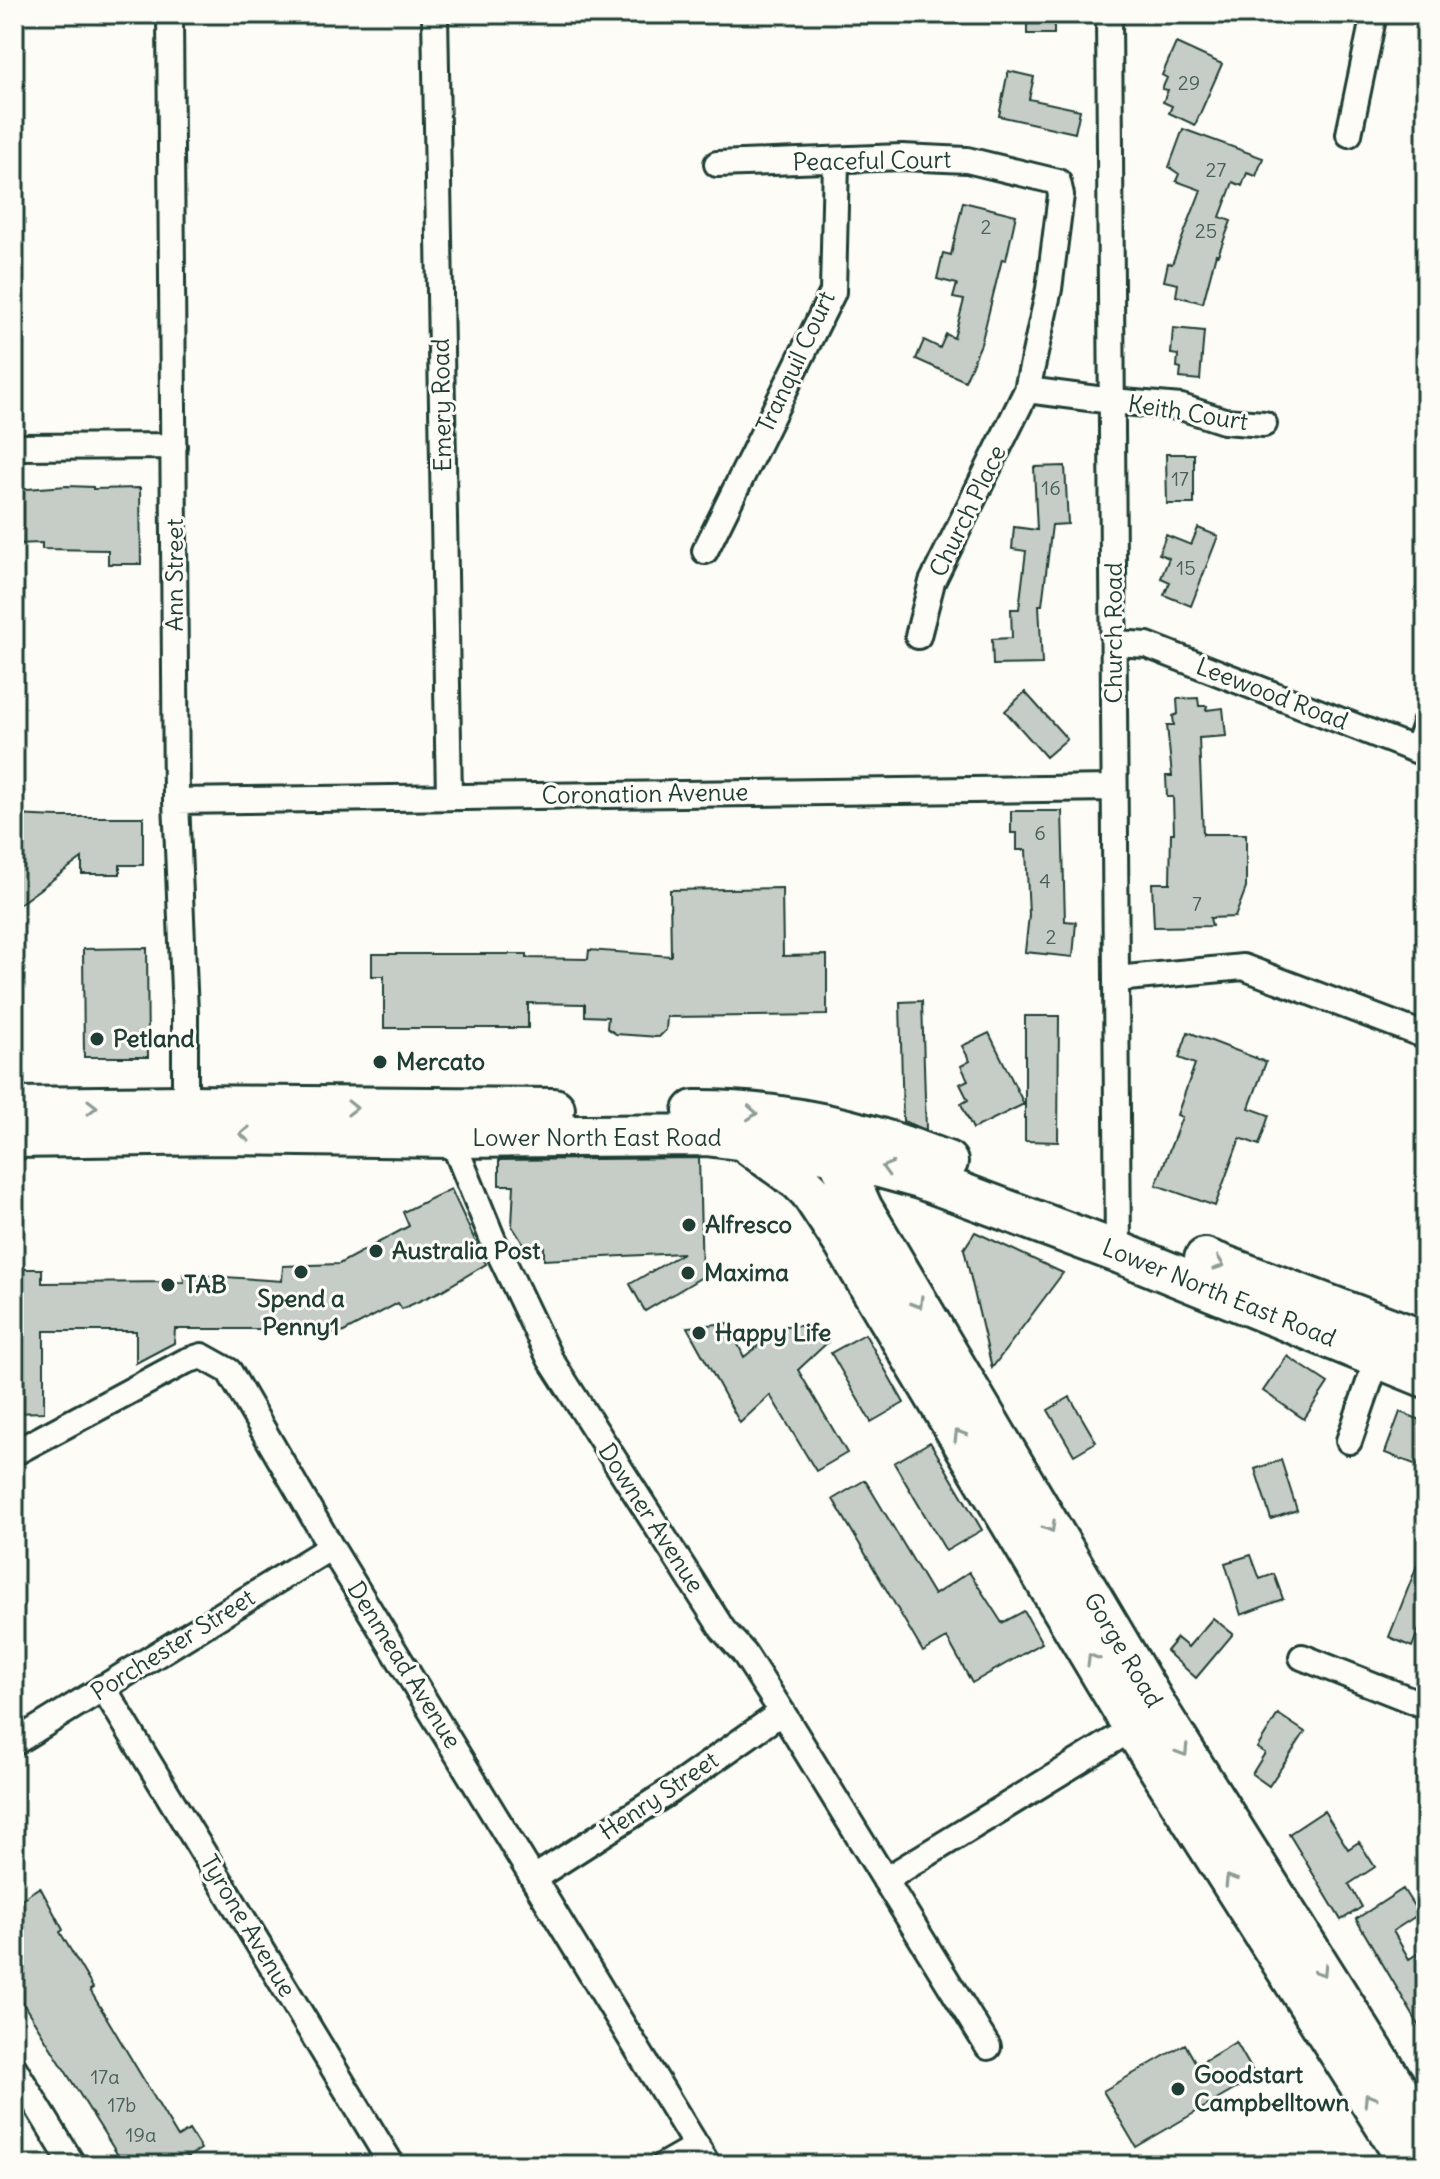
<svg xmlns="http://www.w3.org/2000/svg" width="1440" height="2179" viewBox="0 0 1440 2179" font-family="Delius,sans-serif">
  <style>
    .building { fill: #c6cdc7; stroke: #1f3d34; stroke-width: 2 }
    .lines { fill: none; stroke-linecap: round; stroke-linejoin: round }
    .minor-casing { stroke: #1f3d34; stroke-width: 30 }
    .primary-casing { stroke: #1f3d34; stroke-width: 46 }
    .minor { stroke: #fdfcf7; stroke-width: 24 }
    .primary { stroke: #fdfcf7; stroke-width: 40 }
    .oneway { stroke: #8e9c96 }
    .poi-dot { fill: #1f3d34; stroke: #fdfcf7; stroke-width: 3 }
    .labels { text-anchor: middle; stroke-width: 6; stroke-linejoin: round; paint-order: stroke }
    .number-label { font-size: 20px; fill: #496159 }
    .street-label { font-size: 24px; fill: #1f3d34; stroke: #fdfcf7 }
    .poi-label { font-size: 24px; font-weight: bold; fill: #1f3d34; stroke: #fdfcf7; text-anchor: start }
  </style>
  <rect width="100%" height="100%" fill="#fdfcf7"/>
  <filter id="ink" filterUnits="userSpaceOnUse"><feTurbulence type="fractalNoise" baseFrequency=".0125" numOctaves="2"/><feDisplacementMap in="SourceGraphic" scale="16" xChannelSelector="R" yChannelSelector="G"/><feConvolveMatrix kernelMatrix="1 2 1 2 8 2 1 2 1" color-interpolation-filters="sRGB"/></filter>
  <g filter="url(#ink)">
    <path class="building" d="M1027,14H1054V34H1027Z
      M1176,43L1222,64L1195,125L1169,113L1172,106L1163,102L1168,90L1162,89L1167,78L1162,75Z
      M1008,71L1034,77L1029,99L1080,110L1075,133L999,116Z
      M1183,129L1263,158L1256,176L1247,173L1242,186L1233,182L1220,217L1231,221L1218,255L1216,254L1203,303L1176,296L1178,284L1164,281L1168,263L1172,264L1201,190L1176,181L1179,174L1169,167Z
      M963,202L1016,215L1006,260L1002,259L981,344L965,381L916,359L924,340L940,348L946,334L954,338L964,300L953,298L957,284L937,279L943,253L951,255Z
      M1173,328L1204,331L1200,380L1180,378L1181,368L1177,367L1178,355L1171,354Z
      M1166,454H1194V504H1167Z
      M1065,466L1068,524L1052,525L1042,605H1039L1042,664L993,665L992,639L1012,638L1011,609H1019L1026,551L1012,549L1014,527L1037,530L1034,467Z
      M67,486L93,487V489L140,488L141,564H108V550L42,549V543L14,544V490Z
      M1198,528L1218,536L1191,606L1164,595L1170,582L1161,578L1169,558L1159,554L1166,535L1191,545Z
      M1025,692L1067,739L1046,757L1005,711Z
      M1198,698L1199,706H1207L1206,710L1223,708L1226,736L1199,738L1203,834H1246V888L1235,917L1210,918L1212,926L1154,927L1152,883H1170L1171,833H1174L1173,797H1167L1166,776H1172L1167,725H1174L1173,716L1178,714L1177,699Z
      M1011,811H1062L1065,921L1076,922L1073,957L1025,952L1029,915L1026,850H1017V833H1011Z
      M14,815L58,817H143V865H120V874H82V858L14,908Z
      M782,888L783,956L827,955V1015L667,1017L666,1030L659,1037L616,1034L607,1028L608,1017L585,1016V1004L528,1003V1028H384V976H372V954H527V958L588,959L589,950L671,956L670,890Z
      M147,948L148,1057H84L83,949Z
      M922,1001L926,1130L903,1121L900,1002Z
      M1025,1016H1059L1058,1142L1025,1141Z
      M1188,1032L1266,1062L1249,1108L1269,1115L1259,1145L1240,1138L1215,1206L1156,1185L1182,1117L1177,1115L1195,1064L1179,1058Z
      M989,1033L1024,1104L973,1129L961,1104L968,1100L960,1084L968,1080L961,1066L970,1061L962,1046Z
      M699,1158L702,1277L645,1311L630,1284L683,1253L544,1260V1247L524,1245L512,1226L514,1185H499V1160Z
      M451,1189L486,1264L441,1291L402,1309L398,1303L340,1334H282V1329H175L174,1343L136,1363V1331H44V1412L14,1413V1269H42V1283L184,1282L183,1274L282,1281L283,1266L339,1264L409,1226L403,1212Z
      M975,1232L1063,1273L992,1368L964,1249Z
      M728,1323L744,1357L783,1326H812L828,1342L798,1370L847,1453L816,1471L770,1395L740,1423L687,1327Z
      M865,1334L904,1403L871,1422L831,1353Z
      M1287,1356L1328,1383L1304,1419L1263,1391Z
      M1070,1397L1096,1442L1074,1455L1048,1410Z
      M1400,1412L1426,1422V1457L1422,1467L1385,1453Z
      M930,1442L982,1530L946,1551L894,1463Z
      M1281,1460L1297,1510L1271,1519L1255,1469Z
      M865,1480L934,1595L969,1572L1002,1623L1024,1611L1042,1643L972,1683L947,1638L923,1652L833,1499Z
      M1425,1545L1426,1611L1412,1647L1389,1637Z
      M1251,1555L1260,1579L1274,1574L1283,1599L1241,1615L1225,1563Z
      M1213,1618L1233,1634L1196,1678L1166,1651L1177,1638L1188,1647Z
      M1278,1714L1305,1732L1269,1786L1252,1774L1265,1753L1257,1748Z
      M1324,1811L1348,1849L1359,1842L1375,1867L1349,1884L1362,1907L1341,1920L1289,1834Z
      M40,1887L63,1930L60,1932L93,1988L90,1990L178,2137L189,2130L201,2149L186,2158L191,2165H124L14,1989V1904Z
      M1403,1889L1419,1914L1393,1931L1409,1959L1426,1948V2037L1356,1919Z
      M1236,2042L1256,2077L1136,2147L1103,2091L1185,2044L1197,2065Z"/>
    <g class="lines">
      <g class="minor-casing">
        <path id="minor" d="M170,14L176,801L185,1013V1119
          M435,14L449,797
          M1109,14L1118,1252
          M1349,134L1374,14
          M717,164L902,157L967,160L1058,182L1061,195L1049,289L1027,390L1112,401L1181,407L1224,421L1264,424
          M14,447L174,446
          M705,551L833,292L836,161
          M918,636L932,582L1027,390
          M1115,643L1147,645L1426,754
          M1416,750L1426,721
          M176,801L1114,788
          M1116,979L1243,967L1426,1036
          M451,1137L493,1240L550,1359L723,1630L744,1653L782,1712L988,2047
          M1349,1441L1381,1348
          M14,1453L186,1361L202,1356L229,1371L331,1547L708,2165
          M1302,1657L1426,1706
          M103,1687L392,2165
          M14,1743L331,1547
          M534,1878L670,1791L782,1712
          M885,1880L1143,1722
          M14,2068L73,2165
          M664,2165L697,2146"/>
      </g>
      <g class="primary-casing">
        <path id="primary" d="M14,1108L185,1106L554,1109
          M694,1111C782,1110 865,1130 947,1162
          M14,1137L221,1134L451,1137L706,1135L810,1148L920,1178L1118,1252L1426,1377
          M746,1142L799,1180L810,1191L843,1241L1134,1728L1411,2165
          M837,1154L862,1209L1159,1712L1426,2136
          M1205,1259L1426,1342"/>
      </g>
      <use href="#minor" class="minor"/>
      <use href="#primary" class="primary"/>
    </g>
    <defs><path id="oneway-chevron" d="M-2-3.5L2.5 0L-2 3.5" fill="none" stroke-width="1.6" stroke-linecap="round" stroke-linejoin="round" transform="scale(2)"/></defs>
    <g class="oneway">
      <use href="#oneway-chevron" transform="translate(92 1107) rotate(-1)"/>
      <use href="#oneway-chevron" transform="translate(352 1108) rotate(1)"/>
      <use href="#oneway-chevron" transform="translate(752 1113) rotate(4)"/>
      <use href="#oneway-chevron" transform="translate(245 1134) rotate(-179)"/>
      <use href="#oneway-chevron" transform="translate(887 1168) rotate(-164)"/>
      <use href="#oneway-chevron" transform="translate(1219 1264) rotate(20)"/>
      <use href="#oneway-chevron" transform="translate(918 1303) rotate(59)"/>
      <use href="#oneway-chevron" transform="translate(959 1435) rotate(-121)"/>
      <use href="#oneway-chevron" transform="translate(1050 1527) rotate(60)"/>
      <use href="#oneway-chevron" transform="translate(1092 1659) rotate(-121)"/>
      <use href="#oneway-chevron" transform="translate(1183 1751) rotate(58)"/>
      <use href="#oneway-chevron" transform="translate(1230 1880) rotate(-122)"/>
      <use href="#oneway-chevron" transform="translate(1322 1971) rotate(58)"/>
      <use href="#oneway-chevron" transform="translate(1369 2099) rotate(-122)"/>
    </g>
  </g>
  <g class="poi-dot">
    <circle cx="97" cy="1039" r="8"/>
    <circle cx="380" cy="1062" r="8"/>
    <circle cx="689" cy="1225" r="8"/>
    <circle cx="376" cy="1251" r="8"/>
    <circle cx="301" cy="1272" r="8"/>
    <circle cx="688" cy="1273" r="8"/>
    <circle cx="168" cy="1285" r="8"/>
    <circle cx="699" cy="1333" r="8"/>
    <circle cx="1178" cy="2089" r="8"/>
  </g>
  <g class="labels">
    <g class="number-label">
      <text x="1189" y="90">29</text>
      <text x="1216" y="177">27</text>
      <text x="986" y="234">2</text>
      <text x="1206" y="238">25</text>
      <text x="1180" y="486">17</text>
      <text x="1051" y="495">16</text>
      <text x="1186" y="575">15</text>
      <text x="1040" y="840">6</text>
      <text x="1045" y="888">4</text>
      <text x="1197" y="911">7</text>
      <text x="1051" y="944">2</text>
      <text x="105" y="2084">17a</text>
      <text x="122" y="2112">17b</text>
      <text x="141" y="2142">19a</text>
    </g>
    <g class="street-label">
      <text transform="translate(872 161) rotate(-1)" y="8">Peaceful Court</text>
      <text transform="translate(796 362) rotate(-65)" y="8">Tranquil Court</text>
      <text transform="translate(442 405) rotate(-91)" y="8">Emery Road</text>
      <text transform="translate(1188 413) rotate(9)" y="8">Keith Court</text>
      <text transform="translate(968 511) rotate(-64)" y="8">Church Place</text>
      <text transform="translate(175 575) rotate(-90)" y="8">Ann Street</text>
      <text transform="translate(1114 633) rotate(-90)" y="8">Church Road</text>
      <text transform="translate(1272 694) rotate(21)" y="8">Leewood Road</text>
      <text transform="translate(645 794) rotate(-1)" y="8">Coronation Avenue</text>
      <text x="597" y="1146">Lower North East Road</text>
      <text transform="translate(1219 1293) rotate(22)" y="8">Lower North East Road</text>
      <text transform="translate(651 1518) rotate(57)" y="8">Downer Avenue</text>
      <text transform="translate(173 1645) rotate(-32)" y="8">Porchester Street</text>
      <text transform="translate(1123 1650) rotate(59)" y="8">Gorge Road</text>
      <text transform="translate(404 1665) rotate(58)" y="8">Denmead Avenue</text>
      <text transform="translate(659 1796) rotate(-34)" y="8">Henry Street</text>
      <text transform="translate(248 1926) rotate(59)" y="8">Tyrone Avenue</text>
    </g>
    <g class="poi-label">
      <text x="113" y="1047">Petland</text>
      <text x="396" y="1070">Mercato</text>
      <text x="705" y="1233">Alfresco</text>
      <text x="392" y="1259">Australia Post</text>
      <text x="704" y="1281">Maxima</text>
      <text x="184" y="1293">TAB</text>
      <text x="301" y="1307" text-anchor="middle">Spend a<tspan x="301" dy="28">Penny1</tspan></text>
      <text x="715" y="1341">Happy Life</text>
      <text x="1194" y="2083">Goodstart<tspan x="1194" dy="28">Campbelltown</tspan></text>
    </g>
  </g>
  <rect width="1440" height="2179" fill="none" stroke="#fdfcf7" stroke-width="48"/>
  <rect x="24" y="24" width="1392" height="2131" fill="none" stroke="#1f3d34" stroke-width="3" filter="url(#ink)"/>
</svg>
